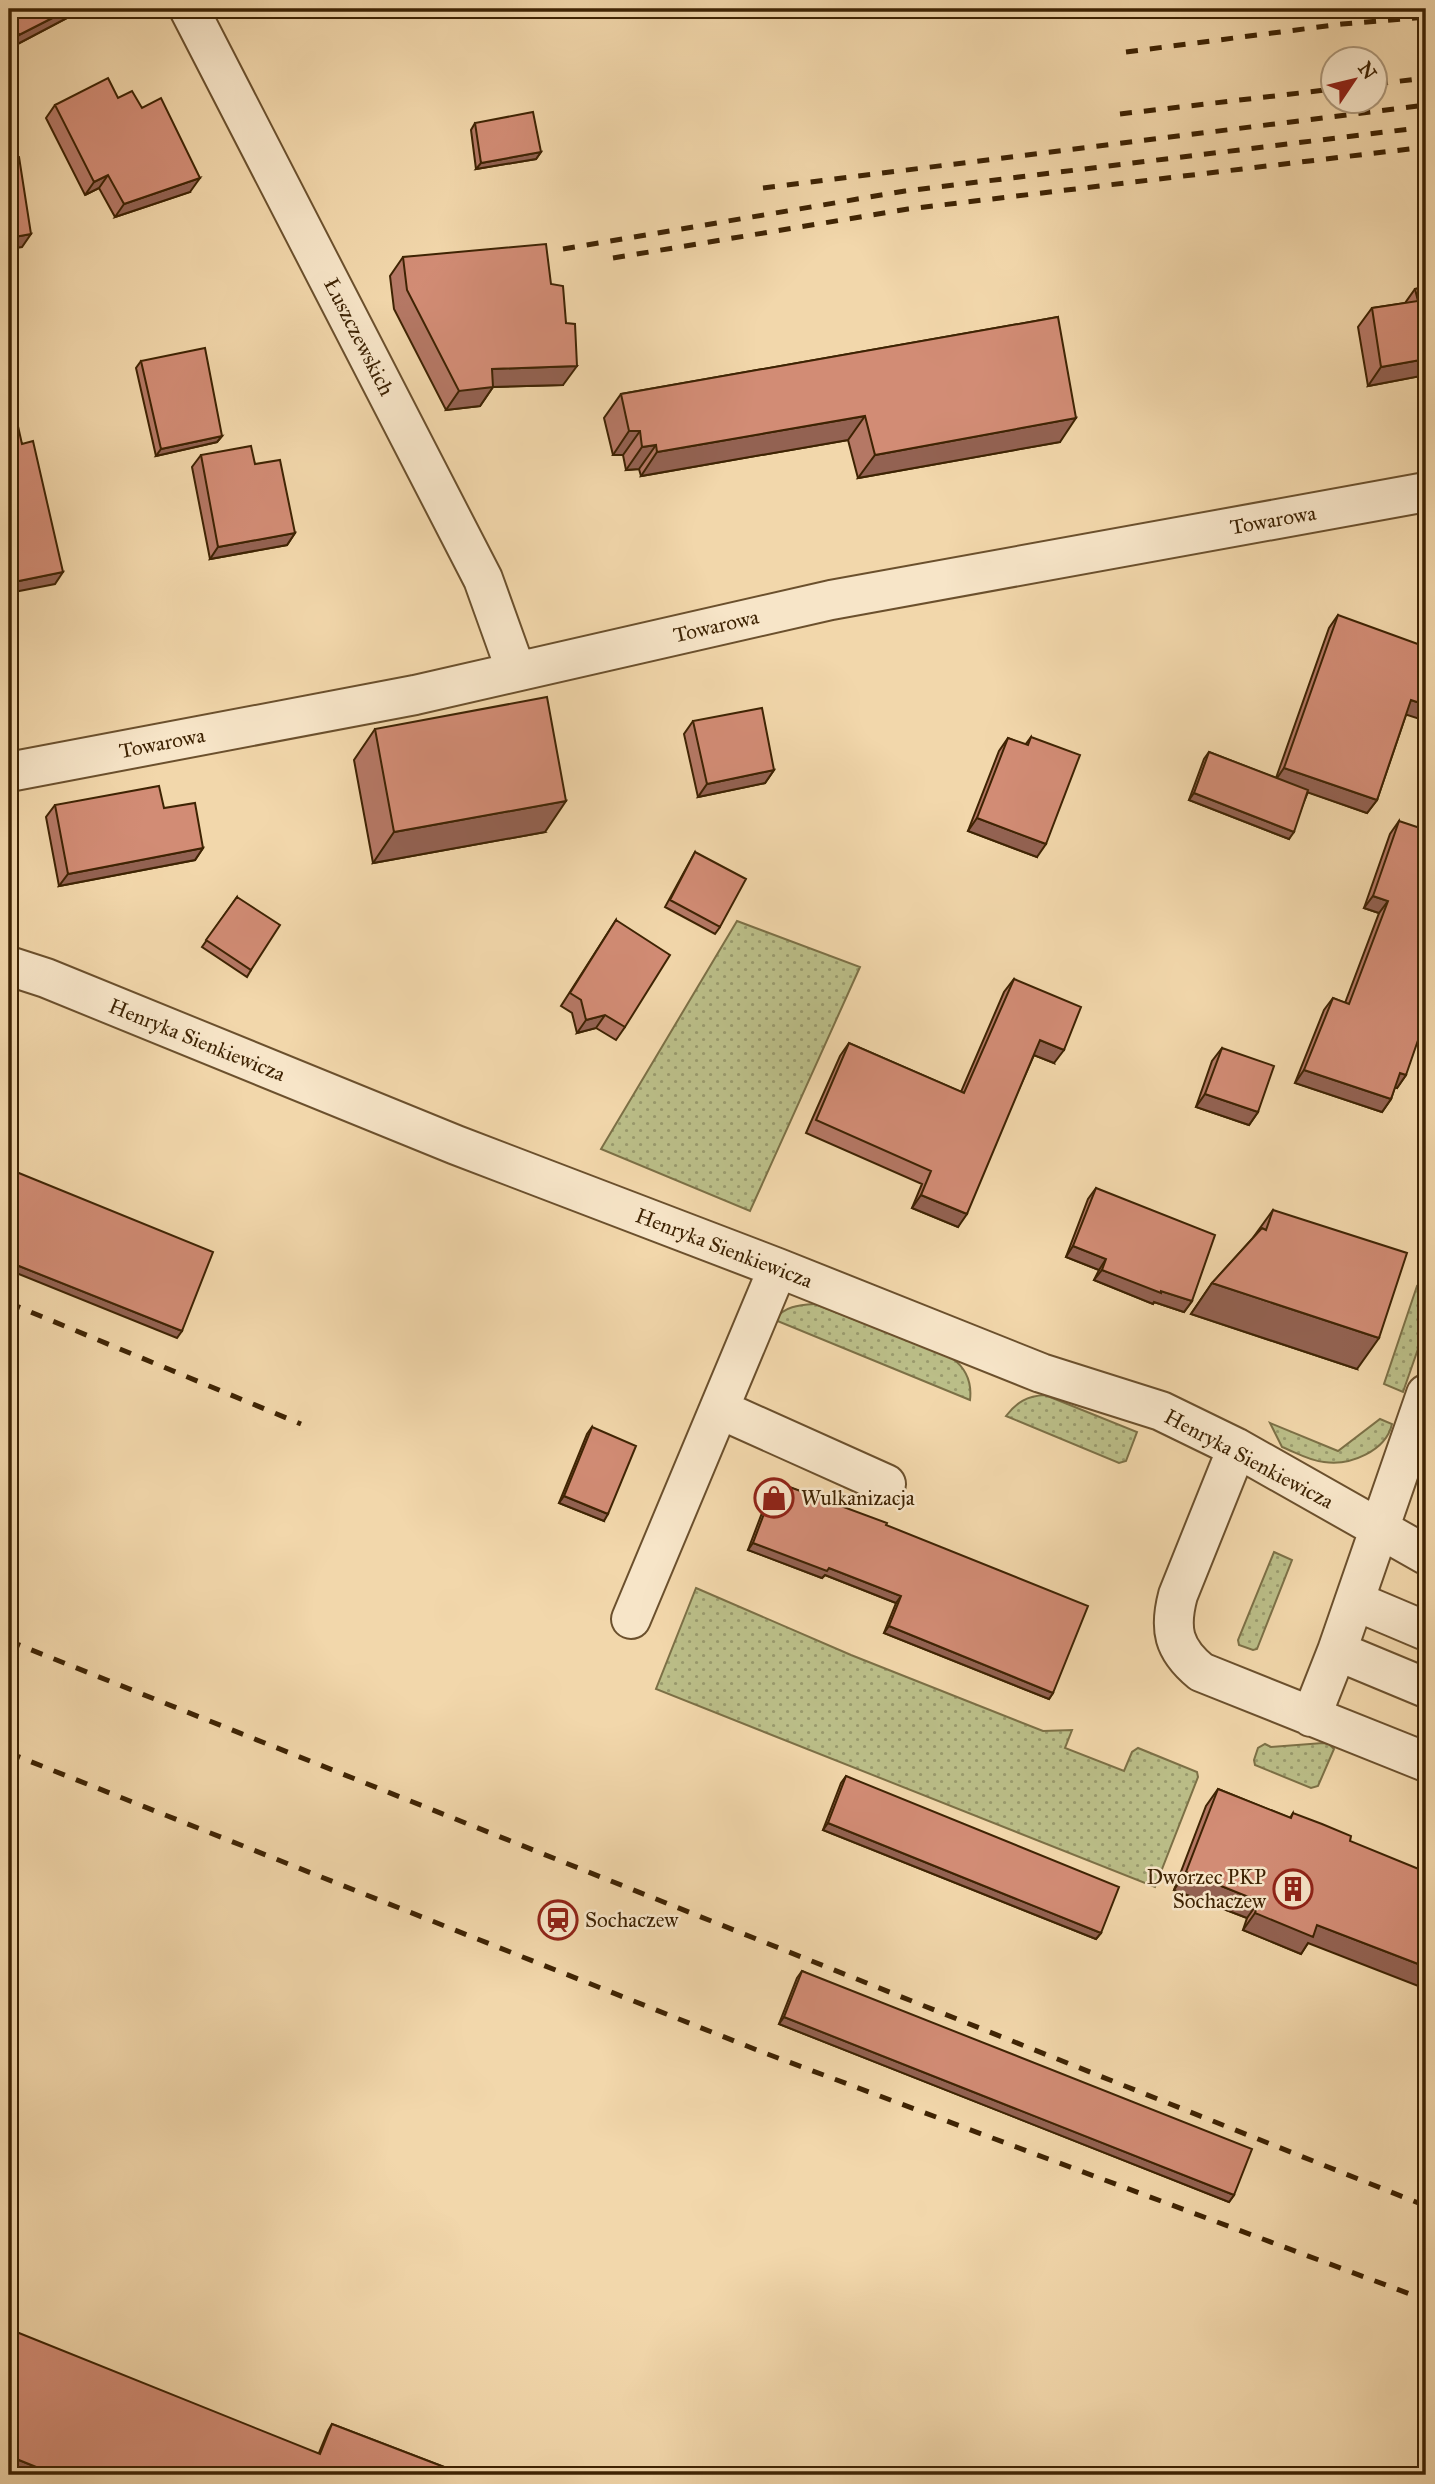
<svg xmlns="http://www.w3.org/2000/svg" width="1435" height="2484" viewBox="0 0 1435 2484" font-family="'IM FELL Great Primer',serif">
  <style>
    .grass { fill: url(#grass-dots); stroke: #7c7046; stroke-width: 2 }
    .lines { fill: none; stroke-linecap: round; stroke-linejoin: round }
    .minor-casing { stroke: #6b502d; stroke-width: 42 }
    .minor { stroke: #f7e5c8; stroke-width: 38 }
    .rail { stroke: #3e2303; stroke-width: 5; stroke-dasharray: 12 12; stroke-linecap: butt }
    .wall { fill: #b57865; stroke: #3e2303; stroke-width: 2 }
    .shaded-wall { fill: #936252; stroke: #3e2303; stroke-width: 2 }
    .building { fill: #d28c75; stroke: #3e2303; stroke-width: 2 }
    .labels { text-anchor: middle; stroke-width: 5; stroke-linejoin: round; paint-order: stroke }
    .street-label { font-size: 21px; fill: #3e2303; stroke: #f7e5c8 }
    .poi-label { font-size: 21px; fill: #3e2303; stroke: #f7e5c8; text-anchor: start }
  </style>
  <defs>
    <pattern id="grass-dots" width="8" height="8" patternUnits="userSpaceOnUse" patternTransform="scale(1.75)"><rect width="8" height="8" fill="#bbbe88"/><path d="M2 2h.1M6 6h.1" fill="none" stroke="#999a6d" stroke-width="1.8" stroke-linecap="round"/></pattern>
  </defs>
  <rect width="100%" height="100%" fill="#f2d7ab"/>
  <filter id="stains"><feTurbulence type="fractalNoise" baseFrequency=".00286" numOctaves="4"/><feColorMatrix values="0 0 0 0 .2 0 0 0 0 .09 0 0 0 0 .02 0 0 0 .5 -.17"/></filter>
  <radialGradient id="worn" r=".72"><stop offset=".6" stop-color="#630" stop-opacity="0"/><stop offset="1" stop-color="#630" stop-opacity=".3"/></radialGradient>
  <path class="grass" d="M737,921L860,967L750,1211L601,1149Z
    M1417,1286L1426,1290V1326L1403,1392L1384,1384Z
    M815,1304L952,1358C967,1369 972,1383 970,1400L775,1320C783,1306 800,1305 815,1304Z
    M1045,1395L1137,1432L1126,1461L1119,1463L1006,1416C1017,1402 1027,1396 1045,1395Z
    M1380,1419L1392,1424C1386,1451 1350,1466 1324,1462C1310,1461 1295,1452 1282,1447L1270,1423L1338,1451Z
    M1274,1552L1292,1560L1257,1649L1253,1650L1239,1645L1238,1640Z
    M696,1588L851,1655L1043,1731L1072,1730L1065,1748L1124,1771L1132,1752L1138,1748L1197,1772L1198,1777L1155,1887L656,1689Z
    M1323,1743L1329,1744L1334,1749L1318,1786L1311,1788L1255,1765L1254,1760L1258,1748L1265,1744L1271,1747Z"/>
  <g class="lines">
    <g class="minor-casing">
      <path id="minor" d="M189,9L483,579L516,671
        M9,772L415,695L831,600L1426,492
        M9,966L46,978L456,1145L778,1268L1041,1373L1161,1411L1237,1448L1426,1555
        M1426,1394L1337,1651L1426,1688
        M719,1409L886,1484
        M1237,1448L1178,1595C1169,1629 1173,1649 1201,1672L1426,1762
        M1355,1601L1426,1631
        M631,1619L778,1268
        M1311,1717L1337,1651"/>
    </g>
    <use href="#minor" class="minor"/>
    <path class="rail" d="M1126,52L1342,24L1426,17
      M1376,84L1426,78
      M1120,114L1334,89
      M763,188L1426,105
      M563,249L905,191L1426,127
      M613,258L908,209L1426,147
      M9,1303L301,1424
      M9,1641L1426,2206
      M9,1753L762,2052L1426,2300"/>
  </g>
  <path class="wall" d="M9,9L67,18L10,48L9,45Z
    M118,98L190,192L115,217L99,188L85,195L46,118L55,105Z
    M475,123L541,152L536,159L476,169L471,130Z
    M403,257L551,284L566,323L563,385L493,387L480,406L446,410L394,309L390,276Z
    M1426,287V375L1368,386L1358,327L1372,308L1405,303L1415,289Z
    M1058,317L1060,442L858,478L848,440L641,476L639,469L626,470L623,455H613L604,418L621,394Z
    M141,361L222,436L217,442L156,456L136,368Z
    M201,455L255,464L295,533L287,545L210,559L192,467Z
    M1338,615L1406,715L1377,800L1367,813L1308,792L1289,839L1189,800L1204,759L1209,752L1276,778L1329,628Z
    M693,721L774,770L765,783L698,797L684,734Z
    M375,729L545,832L373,863L354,760Z
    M1031,737L1037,857L968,831L999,751L1008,738L1025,745Z
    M55,805L164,808L203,848L195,860L59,886L46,817Z
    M1399,821L1406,1075L1397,1088L1395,1087L1391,1099L1382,1112L1295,1083L1324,1010L1333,998L1345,1003L1379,913L1364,908L1390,834Z
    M695,852L720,927L715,934L665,907Z
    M237,897L251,970L247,977L202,947Z
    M616,920L625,1027L616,1040L596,1028L577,1033L572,1013L561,1006Z
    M1014,979L1054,1063L1034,1055L958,1227L912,1208L922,1184L806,1133L840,1056L849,1043L961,1092L1004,992Z
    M1222,1048L1258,1112L1249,1125L1196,1107L1212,1061Z
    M1096,1188L1192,1301L1184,1312L1154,1302L1153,1304L1094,1280L1099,1270L1066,1257L1088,1199Z
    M1273,1210L1357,1369L1191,1314L1212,1283L1252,1239Z
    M592,1427L604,1521L559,1503L587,1434Z
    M776,1482L886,1525L1053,1693L1049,1699L884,1633L896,1603L825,1575L822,1578L748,1550L771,1489Z
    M846,1776L1101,1933L1096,1939L823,1830L841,1783Z
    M1218,1789L1290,1818L1293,1813L1308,1943L1301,1954L1243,1930L1247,1918L1174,1890L1206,1806Z
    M802,1971L1234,2195L1229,2202L779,2024L797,1978Z
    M332,2424L465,2475H34L9,2465L319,2453L328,2431Z"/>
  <path class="shaded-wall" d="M70,9H74L67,18L10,48L19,35Z
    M541,152L536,159L476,169L481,163Z
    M108,175L99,188L85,195L94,182Z
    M200,178L190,192L115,217L124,204Z
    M31,234L22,247L9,249V238Z
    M1426,359V375L1368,386L1381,367Z
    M577,366L563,385L493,387L480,406L446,410L459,391L492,369Z
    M865,416L848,440L641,476L657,452Z
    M1076,418L1060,442L858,478L875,455Z
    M629,431H640L623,455H613Z
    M222,436L217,442L156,456L161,449Z
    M656,445L639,469L626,470L642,447Z
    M295,533L287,545L210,559L218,547Z
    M63,572L55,584L9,593V583Z
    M1411,700L1426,705V721L1401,713Z
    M1284,768L1377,800L1367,813L1275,781Z
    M774,770L765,783L698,797L707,784Z
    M1194,793L1294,832L1289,839L1189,800Z
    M566,801L545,832L373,863L394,832Z
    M977,818L1046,844L1037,857L968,831Z
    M203,848L195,860L59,886L68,874Z
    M1373,896L1388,901L1379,913L1364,908Z
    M605,1015L596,1028L577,1033L586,1020Z
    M1040,1040L1064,1050L1054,1063L1031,1054Z
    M1304,1070L1391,1099L1382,1112L1295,1083Z
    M1400,1073L1406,1075L1397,1088L1391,1086Z
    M1205,1094L1258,1112L1249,1125L1196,1107Z
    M921,1195L967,1214L958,1227L912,1208Z
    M1073,1246L1106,1259L1099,1270L1066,1257Z
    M9,1262L182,1331L177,1338L9,1270Z
    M1102,1270L1161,1291L1192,1301L1184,1312L1154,1302L1153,1304L1094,1280Z
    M1212,1283L1379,1338L1357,1369L1191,1314Z
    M564,1496L608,1514L604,1521L559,1503Z
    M753,1543L829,1568L901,1596L896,1603L825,1575L822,1578L748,1550Z
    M889,1626L1053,1693L1049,1699L884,1633Z
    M828,1823L1101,1933L1096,1939L823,1830Z
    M1186,1872L1259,1901L1247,1918L1174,1890Z
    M1255,1913L1317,1925L1426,1967V1989L1308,1943L1301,1954L1243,1930Z
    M784,2017L1234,2195L1229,2202L779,2024Z
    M9,2456L56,2475H34L9,2465Z"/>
  <path class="building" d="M9,9H70L19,35L9,14Z
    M108,78L118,98L132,91L142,108L161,98L200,178L124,204L108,175L94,182L55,105Z
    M533,112L541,152L481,163L475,123Z
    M19,157L31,234L9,238V158Z
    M546,244L551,284L563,286L566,323L575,324L577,366L492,369L493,387L459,391L407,290L403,257Z
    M1426,287V359L1381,367L1372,308L1418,301L1415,289Z
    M1058,317L1076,418L875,455L865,416L657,452L656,445L642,447L640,431H629L621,394Z
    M205,348L222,436L161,449L141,361Z
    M12,400L22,444L33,441L63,572L9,583V401Z
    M251,446L255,464L280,460L295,533L218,547L201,455Z
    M1338,615L1426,647V705L1411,700L1377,800L1284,768Z
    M547,697L566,801L394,832L375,729Z
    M762,708L774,770L707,784L693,721Z
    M1031,737L1080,755L1046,844L977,818L1008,738L1028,745Z
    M1209,752L1308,790L1294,832L1194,793Z
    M159,786L164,808L195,803L203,848L68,874L55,805Z
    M1399,821L1426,830V1017L1406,1075L1400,1073L1391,1099L1304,1070L1333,998L1349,1004L1388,901L1373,896Z
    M695,852L746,879L720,927L670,900Z
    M237,897L280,925L251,970L206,940Z
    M616,920L670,955L625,1027L605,1015L586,1020L581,1000L570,993Z
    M1014,979L1081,1007L1064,1050L1040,1040L967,1214L921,1195L931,1171L816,1120L849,1043L964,1093Z
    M1222,1048L1274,1066L1258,1112L1205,1094Z
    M9,1169L213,1252L182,1331L9,1262Z
    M1096,1188L1215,1235L1192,1301L1161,1291V1293L1102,1270L1106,1259L1073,1246Z
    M1273,1210L1407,1253L1379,1338L1212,1283L1262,1228L1266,1230Z
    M592,1427L636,1446L608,1514L564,1496Z
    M776,1482L887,1523L886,1525L1088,1606L1053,1693L889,1626L901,1596L829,1568L827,1571L753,1543Z
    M846,1776L1119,1887L1101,1933L828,1823Z
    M1218,1789L1291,1818L1293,1813L1322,1824L1351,1836L1350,1841L1426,1872V1967L1317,1925L1313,1937L1255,1913L1259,1901L1186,1872Z
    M802,1971L1252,2149L1234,2195L784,2017Z
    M9,2329L320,2454L332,2424L465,2475H56L9,2456Z"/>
  <defs>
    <g id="shop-ring" transform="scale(2.0125)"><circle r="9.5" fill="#f7e5c8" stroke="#8f2418" stroke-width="1.5"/><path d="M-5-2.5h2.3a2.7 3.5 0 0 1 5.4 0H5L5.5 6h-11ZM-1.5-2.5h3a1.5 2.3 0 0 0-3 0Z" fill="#8f2418"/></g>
    <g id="building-ring" transform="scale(2.0125)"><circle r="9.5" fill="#f7e5c8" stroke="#8f2418" stroke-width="1.5"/><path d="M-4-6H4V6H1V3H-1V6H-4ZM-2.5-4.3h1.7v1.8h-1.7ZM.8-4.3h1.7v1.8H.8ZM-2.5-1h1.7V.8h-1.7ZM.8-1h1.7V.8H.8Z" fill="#8f2418"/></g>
    <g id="station-ring" transform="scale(2.0125)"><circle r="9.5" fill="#f7e5c8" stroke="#8f2418" stroke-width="1.5"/><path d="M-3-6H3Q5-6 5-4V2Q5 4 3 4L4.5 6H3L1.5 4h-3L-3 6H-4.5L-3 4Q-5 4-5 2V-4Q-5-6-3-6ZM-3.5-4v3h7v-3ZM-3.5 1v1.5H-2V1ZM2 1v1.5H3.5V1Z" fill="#8f2418"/></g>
  </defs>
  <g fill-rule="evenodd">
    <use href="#shop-ring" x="774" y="1498"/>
    <use href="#building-ring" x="1293" y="1889"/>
    <use href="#station-ring" x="558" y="1920"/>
  </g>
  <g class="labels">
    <g class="street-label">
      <text transform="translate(359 337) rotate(63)" y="7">Łuszczewskich</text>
      <text transform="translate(1273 520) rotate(-10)" y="7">Towarowa</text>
      <text transform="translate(716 626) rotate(-13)" y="7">Towarowa</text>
      <text transform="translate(162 743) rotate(-11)" y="7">Towarowa</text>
      <text transform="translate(197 1040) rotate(22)" y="7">Henryka Sienkiewicza</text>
      <text transform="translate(724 1248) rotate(21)" y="7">Henryka Sienkiewicza</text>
      <text transform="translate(1249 1459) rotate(28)" y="7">Henryka Sienkiewicza</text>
    </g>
    <g class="poi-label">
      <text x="801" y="1505">Wulkanizacja</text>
      <text x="1266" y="1884" text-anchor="end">Dworzec PKP<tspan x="1266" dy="24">Sochaczew</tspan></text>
      <text x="585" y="1927">Sochaczew</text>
    </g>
  </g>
  <rect width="1435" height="2484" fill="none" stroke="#f2d7ab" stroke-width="35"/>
  <rect x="10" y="10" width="1414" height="2463" fill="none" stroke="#3e2303" stroke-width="3.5"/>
  <rect x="18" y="18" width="1400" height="2449" fill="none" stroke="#3e2303" stroke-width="2"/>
  <g transform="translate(1354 80) rotate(55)"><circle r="33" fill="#f7e5c8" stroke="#ad9779" stroke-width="2"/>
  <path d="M0-5L12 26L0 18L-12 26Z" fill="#8f2418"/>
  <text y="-10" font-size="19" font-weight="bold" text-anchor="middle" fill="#3e2303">N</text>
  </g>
  <rect width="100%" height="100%" filter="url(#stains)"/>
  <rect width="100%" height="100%" fill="url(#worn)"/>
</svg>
